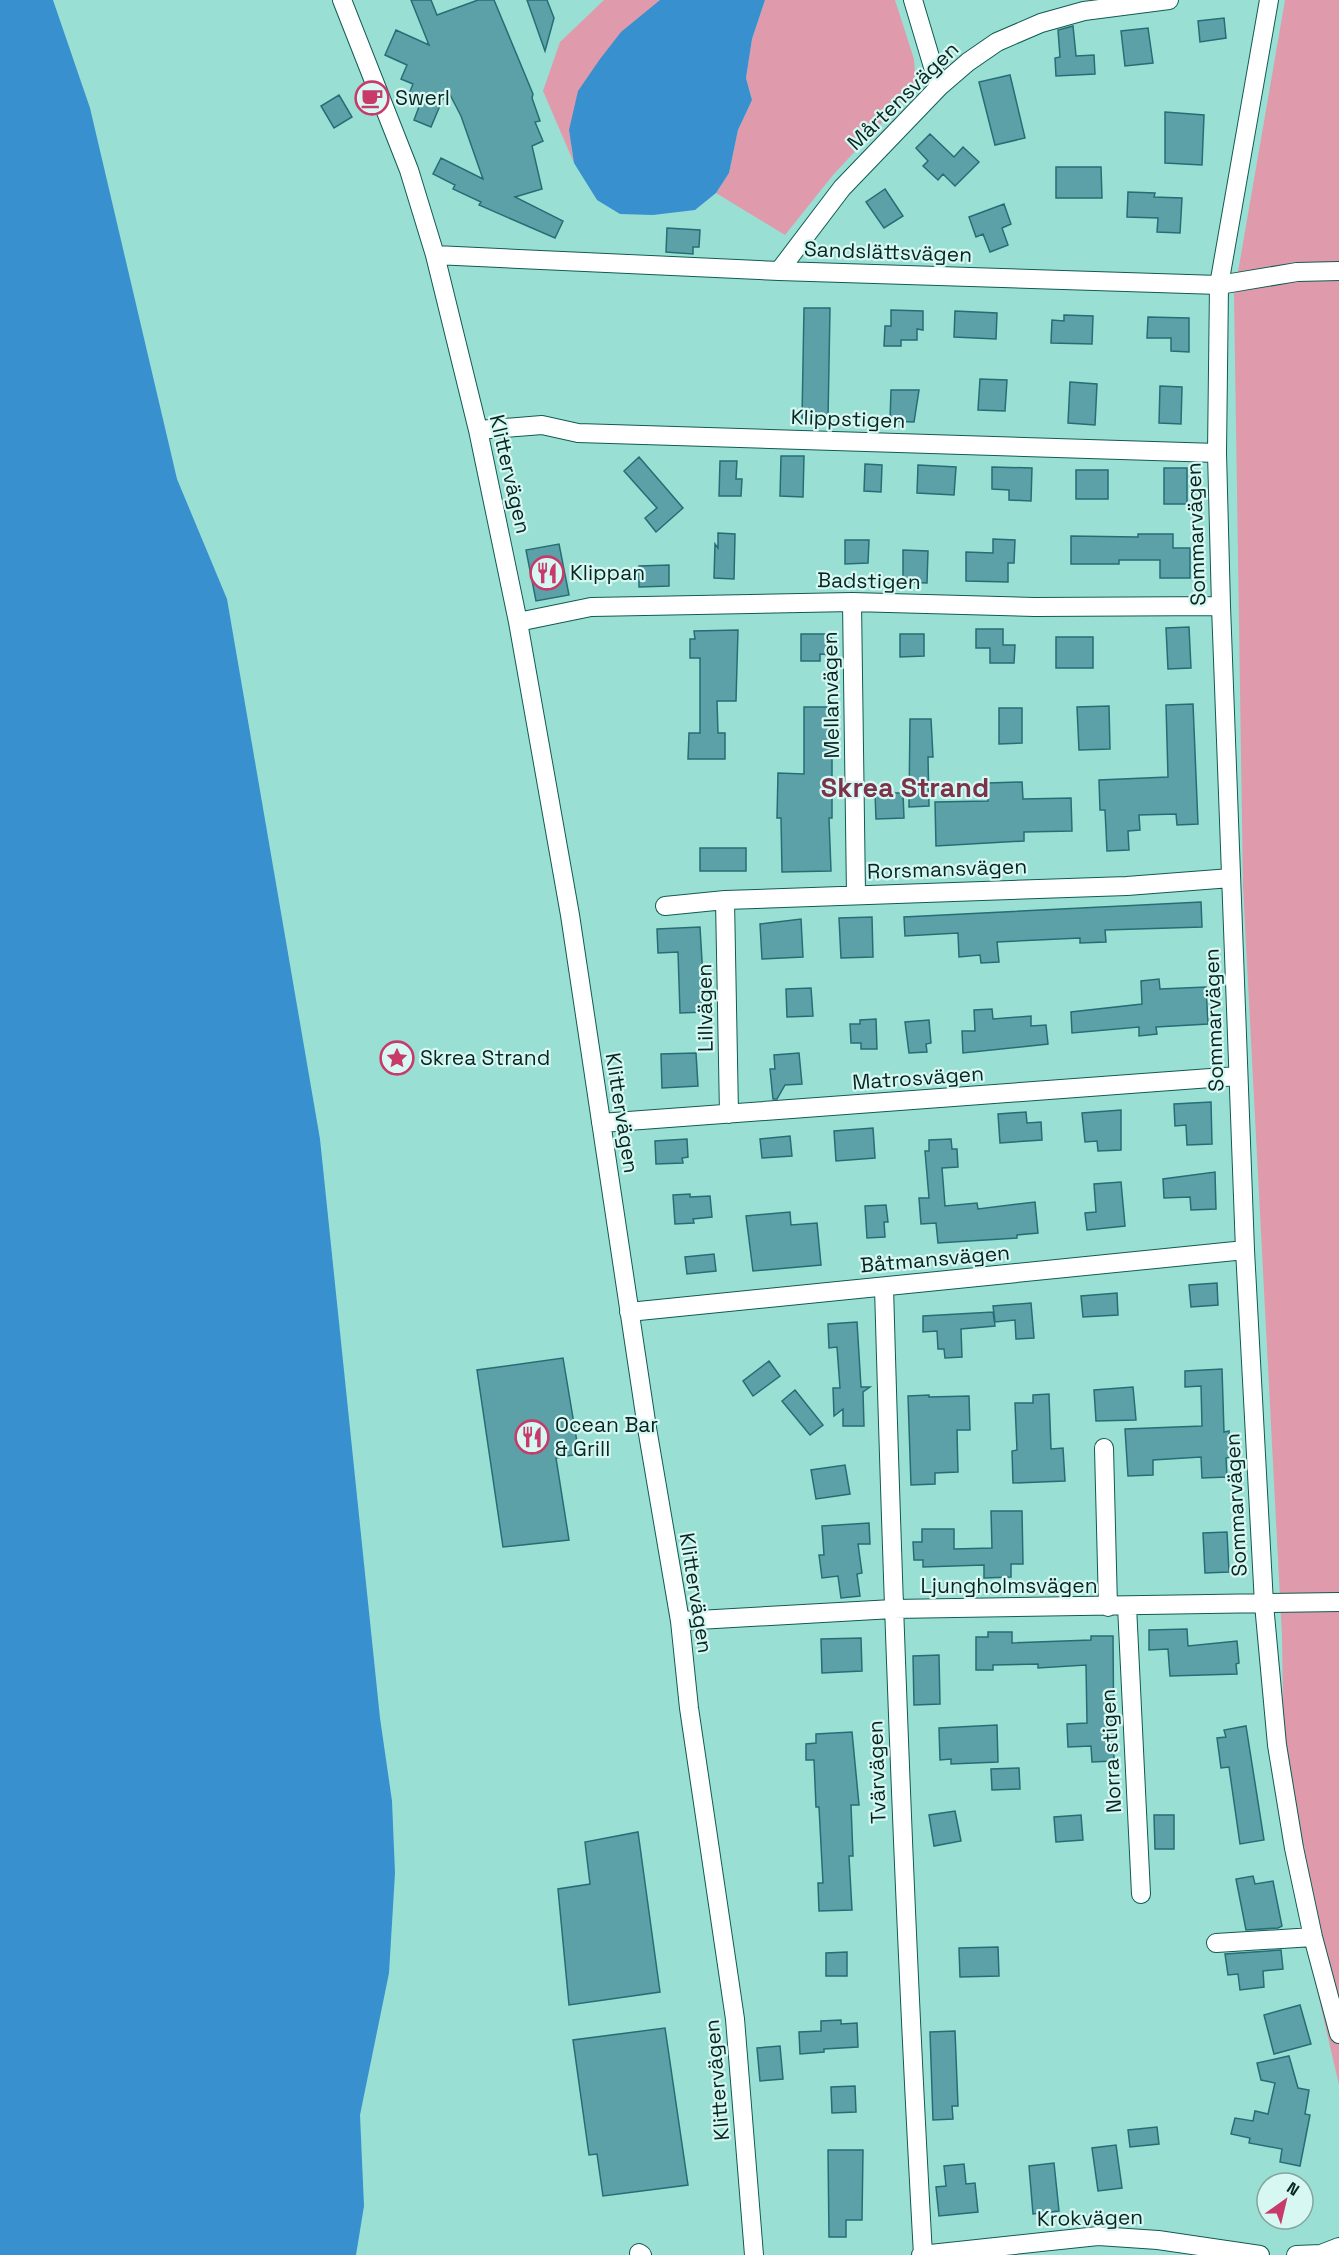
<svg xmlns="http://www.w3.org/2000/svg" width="1339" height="2255" viewBox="0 0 1339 2255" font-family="'Space Grotesk',sans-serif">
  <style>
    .green { fill: #df9bab }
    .water { fill: #3990cf }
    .building { fill: #5da1a8; stroke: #266e75; stroke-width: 1.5 }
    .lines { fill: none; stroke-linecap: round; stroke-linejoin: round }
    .minor-casing { stroke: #105b53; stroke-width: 20 }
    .minor { stroke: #fff; stroke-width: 18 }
    .labels { text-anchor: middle; stroke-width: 4.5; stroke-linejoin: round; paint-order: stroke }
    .street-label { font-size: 21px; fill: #082522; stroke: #d7f8f2 }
    .poi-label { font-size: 21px; fill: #082522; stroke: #d7f8f2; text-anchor: start }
    .district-label { font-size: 27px; font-weight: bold; fill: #7a3348; stroke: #d7f8f2 }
  </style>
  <rect width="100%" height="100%" fill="#9adfd4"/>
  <path class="green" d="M604,0H660L648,12L569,130L574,163L543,91L560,42Z
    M765,0H895L914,59L916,86L833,175L785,235L716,193L729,173L738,130L752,100L746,78L752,39Z
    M1285,0H1339V2085L1285,1852L1282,1636L1243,887L1234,295Z"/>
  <path class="water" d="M0,0H53L90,108L177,479L227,599L320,1139L380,1718L392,1801L395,1873L389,1973L360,2115L364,2206L356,2255H0Z
    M660,0H765L752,39L746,78L752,100L738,130L729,173L716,193L695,210L653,215L620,214L597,200L574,163L569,130L578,91L600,59L621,32Z"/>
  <path class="building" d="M411,0H431L437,15L478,0H494L533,94L532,98L540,121L535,122L543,141L532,146L542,189L515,197L563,221L555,238L479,205L481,202L453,189L455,185L433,174L441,158L483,179L461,116L447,89L431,127L414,120L420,104L407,99L413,84L401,79L407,65L385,55L396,30L429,45Z
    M527,0H547L554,18L545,51Z
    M1224,18L1226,38L1200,42L1198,21Z
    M1073,26L1076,56L1094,55L1095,74L1056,76L1055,58L1060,57L1058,30Z
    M1148,28L1153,63L1125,66L1121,31Z
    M1010,75L1025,138L995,145L979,82Z
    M339,95L352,117L334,128L321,106Z
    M1165,112L1204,115L1202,165L1165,163Z
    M930,134L954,157L963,147L979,162L955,186L943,174L938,180L923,166L928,161L916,148Z
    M1056,167H1101L1102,198H1056Z
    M885,189L903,216L884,228L866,202Z
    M1128,192L1155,193L1154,197L1182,198L1180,233L1157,232L1158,218L1127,217Z
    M1004,204L1011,224L1002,228L1008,245L990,252L983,234L976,237L969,217Z
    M667,228L700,230L699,247H693V254L666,252Z
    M804,308H830L828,419L802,418Z
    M891,310L923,311V330L917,329V340H901V346H884L885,326H891Z
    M955,311L997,313L996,339L954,337Z
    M1064,315L1093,316L1092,344L1051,343L1052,320L1064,321Z
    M1148,317L1189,318V352L1171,351V338H1147Z
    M980,379L1007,380L1005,411L978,410Z
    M1070,382L1097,384L1095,425L1068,423Z
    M1160,386L1182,387L1181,424L1159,423Z
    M891,390H919L914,422L890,421Z
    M781,456H804L803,497L780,496Z
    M639,457L683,508L656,532L645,518L657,508L624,471Z
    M720,461H737L736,479H742L741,496H719Z
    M865,464L882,465L881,492L864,491Z
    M918,465L956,467L954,495L917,493Z
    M992,467L1032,468L1031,501L1009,500V490L992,489Z
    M1164,468H1187V504H1164Z
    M1076,470H1108V499H1076Z
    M718,533L735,534L734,579L714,578L715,544L718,548Z
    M1138,534H1173V548H1190V578H1160V560H1119V564H1071V536L1138,537Z
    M993,539L1015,540L1014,563H1008V582L966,581V552L993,553Z
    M845,540H869L868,563L845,564Z
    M559,544L569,595L536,601L526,550Z
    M903,550L928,551L927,583L903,582Z
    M669,565V586L639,587V566Z
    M1189,627L1191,668L1168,669L1166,628Z
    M976,629H1003V645H1015L1014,663H990V648H976Z
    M738,630L736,701H717L718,733H725V759H688L689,733H700V658H690V639H695L694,631Z
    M801,634H831L832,655L820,654V661H801Z
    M900,634H924V656L900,657Z
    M1056,637H1093V668H1056Z
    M1193,704L1198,824L1177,825L1176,814L1139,815L1140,830L1128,831L1129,850L1107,851L1105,810H1100L1099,780L1168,777L1166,705Z
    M1109,706L1110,749L1079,750L1077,707Z
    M804,707H832V818H829L831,871L782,872L781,818H777L778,773L804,774Z
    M999,708H1022V743L999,744Z
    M910,719H931L933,757H928L929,806L909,807Z
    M1022,782L1023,799L1071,798L1072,831L1024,832V841L936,846L935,802L988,801V783Z
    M875,793H903L904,818L876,819Z
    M700,848H746V871H700Z
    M1201,902L1202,927L1105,930L1106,942L1080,943V938L997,942L999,962L981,963L980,955L959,957L958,933L905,936L904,917Z
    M872,917L873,957L841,958L839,918Z
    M801,919L803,957L762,959L760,924Z
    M700,927L705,1012L680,1013L678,952L658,953L657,929Z
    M1159,979L1160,989L1206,987L1208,1024L1156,1027L1157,1034L1139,1036V1027L1072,1033L1071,1012L1142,1004L1141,981Z
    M811,988L813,1016L787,1017L786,989Z
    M992,1009L993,1019L1031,1016V1026L1046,1025L1048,1044L963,1053L962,1031H975L974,1010Z
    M876,1019L877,1049H861V1043H851L850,1024H860V1020Z
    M929,1020L931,1043L926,1044L927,1052L909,1053L905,1022Z
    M696,1053L698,1086L662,1088L661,1054Z
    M799,1053L802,1084L785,1085L777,1099H773L770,1069H775L774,1055Z
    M1211,1102L1212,1144L1187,1145L1186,1125L1175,1126L1174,1104Z
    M1121,1110V1150L1098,1151L1097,1141L1085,1142L1082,1113Z
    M1026,1112L1027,1123L1041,1122L1042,1140L1000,1143L998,1114Z
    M873,1128L875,1158L836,1161L834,1131Z
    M790,1136L792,1156L762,1158L760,1139Z
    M687,1139L688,1157L682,1158L683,1163L656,1164L655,1141Z
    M951,1139L952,1149H957L958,1167L942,1168L945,1206L977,1203L978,1209L1035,1202L1038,1233L1017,1235V1238L938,1243L936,1223L921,1224L919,1198H929L925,1151H929V1140Z
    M1215,1172L1216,1209L1191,1210L1190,1197L1164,1198L1163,1179Z
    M1121,1182L1125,1226L1087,1230L1085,1213L1096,1212L1094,1184Z
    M690,1194V1197L710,1196L712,1217L693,1219L694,1223L675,1224L673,1195Z
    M886,1205L888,1222H884L885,1237L867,1238L865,1206Z
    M790,1212L791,1225L817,1223L821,1265L753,1271L746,1216Z
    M714,1254L716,1271L687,1274L685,1257Z
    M1217,1283L1218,1305L1191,1307L1189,1285Z
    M1117,1293L1118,1315L1083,1317L1081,1296Z
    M1031,1303L1034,1338L1016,1339L1015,1320L995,1322L993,1306Z
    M993,1312L995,1326L961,1329L962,1357L945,1358L944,1349H938L937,1331L923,1332V1316Z
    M857,1322L861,1387H870L863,1392L864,1426H843V1409L834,1416L833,1388H840L837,1347L829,1348L828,1324Z
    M563,1358L579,1454L556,1458L569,1540L503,1547L477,1370Z
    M769,1361L780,1376L753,1396L743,1381Z
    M1222,1369L1224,1432L1229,1431L1231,1457L1226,1458L1227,1477L1202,1478L1201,1457L1153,1460V1475L1128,1476L1125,1429L1202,1426L1201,1386L1185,1387V1371Z
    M1133,1387L1136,1420L1096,1421L1094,1390Z
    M795,1390L823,1425L810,1435L782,1401Z
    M1049,1394L1051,1449L1063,1448L1065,1481L1013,1483L1012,1451L1017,1450L1015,1403H1033V1395Z
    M929,1395V1397L969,1396L970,1430H957L958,1472L935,1473V1484L911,1485L908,1396Z
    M845,1465L850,1494L816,1499L811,1470Z
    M991,1511H1022L1023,1564H1011V1577L984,1578V1565L923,1567V1560H914L913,1542H922V1529H954V1549L992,1548Z
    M869,1523L870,1544H858L862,1573L857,1574L860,1596L841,1598L838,1576L822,1578L819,1555H824L822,1526Z
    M1227,1532L1229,1572L1205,1573L1203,1533Z
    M1187,1629L1188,1646L1237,1641L1239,1663L1236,1664L1237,1674L1170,1676L1168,1649L1149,1650V1630Z
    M988,1632H1012V1643L1091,1640V1636H1113L1114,1761L1092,1762L1091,1746L1068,1747L1067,1724L1087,1723L1086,1665L1038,1668V1664L993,1665V1670H976V1637H988Z
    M861,1638L862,1671L822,1673L821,1639Z
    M939,1655L940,1704L914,1705L913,1656Z
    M997,1725L998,1762L951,1764V1759L940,1760L939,1728Z
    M1246,1726L1264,1840L1240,1844L1229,1767L1221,1768L1217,1738L1226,1737L1224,1730Z
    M852,1732L859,1805H851L853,1856H849L852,1910L819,1911L818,1883H823L819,1807H816L814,1760H806V1744L816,1743V1734Z
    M1019,1768L1020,1789L992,1790L991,1769Z
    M955,1811L961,1841L934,1846L929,1815Z
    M1081,1815L1083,1840L1056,1842L1054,1817Z
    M1154,1815H1174V1849H1155Z
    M638,1832L660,1992L569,2005L558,1889L590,1884L585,1842Z
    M1253,1876L1255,1884L1273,1881L1282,1926L1278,1928L1246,1930L1236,1879Z
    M998,1947L999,1976L960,1977L959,1948Z
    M1281,1950L1283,1969L1263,1971L1264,1987L1240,1990L1238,1974L1228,1975L1225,1954Z
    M847,1952V1976H826V1953Z
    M1300,2005L1311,2044L1274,2054L1264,2015Z
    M841,2020V2024L857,2023L858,2047L824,2049V2052L800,2054L799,2032L821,2031V2021Z
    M665,2028L688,2185L603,2196L597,2154L589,2155L573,2040Z
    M955,2031L958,2106H952L953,2119L933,2120L930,2032Z
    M780,2046L783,2079L760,2081L757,2048Z
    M1289,2056L1298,2088L1309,2090L1305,2114L1310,2115L1300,2166L1280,2162L1282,2149L1249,2143L1250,2138L1231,2134L1235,2118L1253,2121L1255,2111L1268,2114L1275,2083L1261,2080L1257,2063Z
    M855,2086L856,2112L832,2113L831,2087Z
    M1157,2127L1159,2144L1130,2147L1128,2130Z
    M1116,2145L1122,2188L1098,2191L1092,2148Z
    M828,2150H863L862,2220H846V2237H829Z
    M1054,2163L1059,2211L1033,2214L1029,2166Z
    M964,2164L966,2184L975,2183L978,2212L939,2216L936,2187L946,2186L944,2166Z"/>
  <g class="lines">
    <g class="minor-casing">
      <path id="minor" d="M342,0L409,170L435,255L478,430L518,622L570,915L647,1428L680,1621L689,1708L735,2019L754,2255
        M913,0L939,87
        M1269,0L1219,285L1217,453L1221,606L1245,1250L1264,1604L1277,1745L1294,1848L1313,1937L1339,2034
        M435,255L779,271L1219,285L1297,272L1339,271
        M779,271L842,188L939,87L968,62L997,42L1041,23L1084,11L1169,0
        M478,430L542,425L578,433L1217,453
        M852,602L856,895
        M518,622L591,607L852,602L1035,607L1221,606
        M725,900L729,1114
        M665,906L725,900L1127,886L1231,878
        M601,1123L1238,1076
        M884,1287C893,1610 905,1932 923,2255
        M629,1312L1245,1250
        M1104,1448L1108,1607
        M1127,1606L1141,1894
        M680,1621L893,1609L1339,1602
        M1216,1943L1313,1937
        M639,2253L642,2255
        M921,2255L1098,2236L1158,2240L1260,2255
        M1296,2255L1321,2254L1339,2247"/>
    </g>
    <use href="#minor" class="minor"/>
  </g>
  <defs>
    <g id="cafe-ring" transform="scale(1.725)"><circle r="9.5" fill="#d7f8f2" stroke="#c73a6a" stroke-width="1.5"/><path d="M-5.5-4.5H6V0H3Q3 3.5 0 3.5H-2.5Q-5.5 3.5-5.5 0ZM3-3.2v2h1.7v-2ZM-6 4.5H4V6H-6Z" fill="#c73a6a"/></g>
    <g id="restaurant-ring" transform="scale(1.725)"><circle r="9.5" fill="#d7f8f2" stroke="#c73a6a" stroke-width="1.5"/><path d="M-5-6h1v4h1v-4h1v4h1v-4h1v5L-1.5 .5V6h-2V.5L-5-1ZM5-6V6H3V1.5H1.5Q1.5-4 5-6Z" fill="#c73a6a"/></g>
    <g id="sight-ring" transform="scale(1.725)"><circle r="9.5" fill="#d7f8f2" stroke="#c73a6a" stroke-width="1.5"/><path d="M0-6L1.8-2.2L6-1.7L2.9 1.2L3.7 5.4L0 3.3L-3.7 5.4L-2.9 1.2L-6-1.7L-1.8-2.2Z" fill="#c73a6a"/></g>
  </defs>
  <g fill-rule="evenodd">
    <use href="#cafe-ring" x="372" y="98"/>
    <use href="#restaurant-ring" x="547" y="573"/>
    <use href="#sight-ring" x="397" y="1058"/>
    <use href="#restaurant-ring" x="532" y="1437"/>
  </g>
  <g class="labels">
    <g class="street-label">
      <text transform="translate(903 96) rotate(-44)" y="7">Mårtensvägen</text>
      <text transform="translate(888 252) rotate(2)" y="7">Sandslättsvägen</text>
      <text transform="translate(848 419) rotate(2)" y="7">Klippstigen</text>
      <text transform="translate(510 474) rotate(77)" y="7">Klittervägen</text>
      <text transform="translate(1196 534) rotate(-92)" y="7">Sommarvägen</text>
      <text transform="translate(869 581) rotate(1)" y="7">Badstigen</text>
      <text transform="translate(831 695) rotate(-91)" y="7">Mellanvägen</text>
      <text transform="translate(947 869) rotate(-2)" y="7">Rorsmansvägen</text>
      <text transform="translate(705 1008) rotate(-91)" y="7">Lillvägen</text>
      <text transform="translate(1214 1020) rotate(-92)" y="7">Sommarvägen</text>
      <text transform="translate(918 1078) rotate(-4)" y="7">Matrosvägen</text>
      <text transform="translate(622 1113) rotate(81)" y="7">Klittervägen</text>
      <text transform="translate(935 1259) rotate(-5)" y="7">Båtmansvägen</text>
      <text transform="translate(1236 1505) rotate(-93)" y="7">Sommarvägen</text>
      <text x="1009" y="1593">Ljungholmsvägen</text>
      <text transform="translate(696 1593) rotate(81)" y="7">Klittervägen</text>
      <text transform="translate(1111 1751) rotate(-93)" y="7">Norra stigen</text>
      <text transform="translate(877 1772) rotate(-92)" y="7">Tvärvägen</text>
      <text transform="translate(717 2080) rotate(-95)" y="7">Klittervägen</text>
      <text transform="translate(1090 2218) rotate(-1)" y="7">Krokvägen</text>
    </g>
    <g class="poi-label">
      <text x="395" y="105">Swerl</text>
      <text x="570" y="580">Klippan</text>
      <text x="420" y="1065">Skrea Strand</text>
      <text x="555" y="1432">Ocean Bar<tspan x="555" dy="24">&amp; Grill</tspan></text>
    </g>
    <g class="district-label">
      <text x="905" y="797">Skrea Strand</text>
    </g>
  </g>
  <g transform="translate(1285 2201) rotate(34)"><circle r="28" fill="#d7f8f2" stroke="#84a49f" stroke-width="1.5"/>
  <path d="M0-4.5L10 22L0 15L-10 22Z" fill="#c73a6a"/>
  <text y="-9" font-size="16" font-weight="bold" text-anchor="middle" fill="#082522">N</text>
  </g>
</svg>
